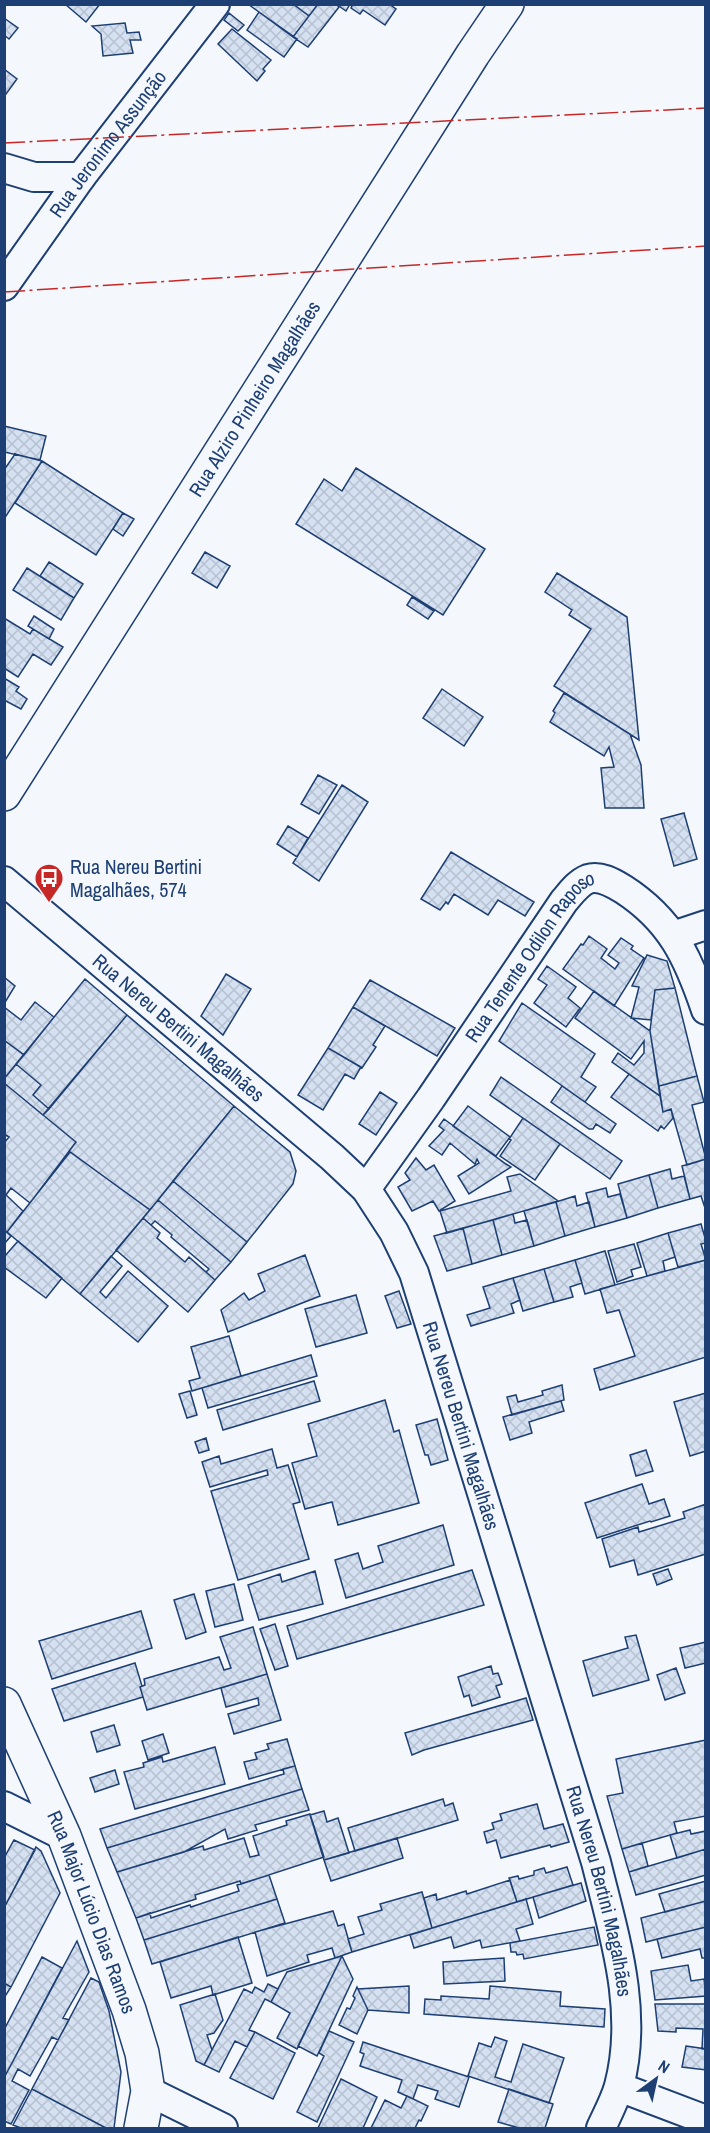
<svg xmlns="http://www.w3.org/2000/svg" width="710" height="2133" viewBox="0 0 710 2133" font-family="'Archivo Narrow',sans-serif">
  <style>
    .building { fill: url(#building-cross-hatch); stroke: #1d3f73; stroke-width: 1.5 }
    .lines { fill: none; stroke-linecap: round; stroke-linejoin: round }
    .minor-casing { stroke: #1d3f73; stroke-width: 32 }
    .tertiary-casing { stroke: #1d3f73; stroke-width: 36 }
    .secondary-casing { stroke: #1d3f73; stroke-width: 36 }
    .minor { stroke: #f4f7fb; stroke-width: 28 }
    .tertiary { stroke: #f4f7fb; stroke-width: 33 }
    .secondary { stroke: #f4f7fb; stroke-width: 33 }
    .power { stroke: #c62828; stroke-width: 1.5; stroke-dasharray: 21 4.5 3 4.5; stroke-linecap: butt }
    .labels { text-anchor: middle; stroke-width: 4.5; stroke-linejoin: round; paint-order: stroke }
    .street-label { font-size: 20px; fill: #1d3f73; stroke: #f4f7fb }
    .poi-label { font-size: 20px; fill: #1d3f73; stroke: #f4f7fb; text-anchor: start }
  </style>
  <defs>
    <pattern id="building-cross-hatch" width="8" height="8" patternUnits="userSpaceOnUse" patternTransform="scale(1.5)"><rect width="8" height="8" fill="#d5e0f0"/><path d="M0 0l8 8M0 8l8-8" fill="none" stroke="#b6c1d1"/></pattern>
  </defs>
  <rect width="100%" height="100%" fill="#f4f7fb"/>
  <path class="building" d="M65,4H100L86,22Z
    M248,4H293L309,16L293,37Z
    M293,4H318L309,16Z
    M318,4H336L339,7L308,47L293,37Z
    M336,4H350L346,11Z
    M353,4H389L396,9L385,25L363,10L360,14L351,8Z
    M259,12L297,39L284,57L247,30Z
    M229,13L244,25L238,31L224,20Z
    M4,18L18,28L9,39L4,35Z
    M125,23L127,33L139,32L141,40H130L133,53L103,56L101,34L92,26Z
    M232,29L271,60L263,69L265,71L257,81L218,44Z
    M4,69L17,79L6,94L4,93Z
    M4,426L46,436L40,460L4,452Z
    M15,454L42,461L4,519V470Z
    M42,461L123,513L96,555L15,503Z
    M356,468L485,549L443,615L296,524L324,479L342,491Z
    M123,513L134,519L123,536L113,529Z
    M205,552L230,566L217,588L192,573Z
    M49,562L83,584L74,598L40,576Z
    M27,568L74,598L61,620L13,590Z
    M557,573L627,617L639,740L554,686L591,629L569,615L572,610L545,592Z
    M412,597L434,611L428,619L407,605Z
    M34,616L54,629L49,639L28,626Z
    M4,618L30,634L33,629L63,647L51,665L33,654L18,677L4,668Z
    M4,678L19,687L16,691L27,699L21,709L4,700Z
    M442,689L483,717L464,746L423,718Z
    M564,693L630,734L641,765L644,808H605L601,768L614,767L609,747L604,756L550,722L555,713L553,711Z
    M318,775L337,785L319,814L301,804Z
    M342,785L368,802L319,881L293,863Z
    M684,813L697,859L674,866L661,819Z
    M288,826L308,838L297,857L277,844Z
    M451,852L534,902L525,916L498,900L488,915L454,894L448,904L446,902L440,910L421,899Z
    M589,936L607,949L601,958L615,969L619,963L608,955L621,938L633,946L631,949L644,958L614,1006L563,969L581,944L583,945Z
    M647,955L667,961L675,988L655,990L651,1020L631,1018L639,987L632,986Z
    M547,966L576,987L568,998L580,1008L566,1027L534,1003L547,985L538,979Z
    M226,974L251,989L223,1035L201,1016Z
    M4,977L15,986L4,1004Z
    M85,979L127,1015L49,1109L33,1095L41,1085L16,1064Z
    M370,980L455,1028L437,1056L353,1007Z
    M675,988L697,1076L659,1086L650,1031L655,990Z
    M594,991L650,1031L660,1096L612,1062L618,1053L634,1065L644,1053V1041L631,1059L575,1018Z
    M35,1002L54,1017L24,1055L4,1040V1007L21,1020Z
    M522,1003L595,1054L581,1077L596,1087L585,1102L499,1041Z
    M353,1007L385,1026L373,1045L376,1047L362,1068L328,1048Z
    M127,1015L234,1106L150,1210L69,1151L76,1142L43,1115Z
    M4,1040L24,1055L4,1079Z
    M328,1048L361,1067L354,1079L345,1074L323,1110L298,1095Z
    M16,1064L41,1085L33,1095L49,1109L43,1115L4,1083V1079Z
    M629,1074L660,1096L663,1112L671,1109L673,1118L664,1129L661,1126L658,1131L611,1097Z
    M697,1076L704,1102L692,1105L706,1159L687,1165L671,1109L663,1112L659,1086Z
    M501,1077L622,1161L610,1179L490,1095Z
    M4,1083L76,1142L30,1203L11,1188L6,1195L23,1211L7,1232L4,1230V1143L9,1137L4,1134Z
    M562,1086L616,1124L610,1133L596,1124L593,1129H589L551,1102Z
    M380,1092L397,1103L376,1135L359,1124Z
    M234,1106L290,1152L296,1171L293,1184L247,1242L173,1181Z
    M468,1106L510,1137L496,1156L453,1126Z
    M523,1118L560,1144L535,1180L500,1156L511,1140L509,1139Z
    M444,1119L506,1164L511,1167L469,1194L458,1176L479,1163L477,1159L475,1164L450,1143L442,1155L429,1146L444,1130L439,1126Z
    M70,1152L150,1210L80,1294L7,1232Z
    M416,1158L426,1170L434,1165L455,1201L439,1211L433,1201L412,1211L398,1187L410,1180L405,1173Z
    M706,1159V1211L701,1196L690,1199L682,1166Z
    M670,1169L672,1179L684,1176L690,1199L658,1208L649,1175Z
    M520,1174L558,1201L447,1233L440,1211L511,1191L507,1177Z
    M649,1175L658,1208L627,1218L618,1184Z
    M173,1181L247,1242L231,1262L158,1200Z
    M606,1188L608,1197L620,1194L627,1218L595,1227L586,1193Z
    M575,1196L577,1206L589,1202L595,1227L565,1236L556,1202Z
    M158,1200L231,1262L215,1280L206,1272L209,1269L171,1237L172,1235L155,1221L151,1225L143,1218Z
    M556,1202L565,1236L534,1246L524,1211Z
    M513,1214L515,1223L527,1220L534,1246L502,1255L493,1220Z
    M143,1218L160,1233L157,1238L185,1262L189,1257L215,1280L188,1312L116,1250Z
    M493,1220L502,1255L472,1264L463,1228Z
    M701,1224L706,1241V1243L701,1244L706,1260L678,1267L668,1233Z
    M463,1228L472,1264L447,1271L434,1236Z
    M4,1230L11,1236L4,1244Z
    M668,1233L675,1257L663,1261L665,1271L647,1276L637,1243Z
    M18,1241L62,1278L46,1298L4,1267V1257Z
    M634,1244L641,1267L631,1270L633,1276L617,1282L608,1251Z
    M605,1251L615,1285L585,1294L575,1260Z
    M305,1255L320,1296L228,1332L221,1310L244,1293L249,1300L265,1291L258,1274Z
    M111,1256L122,1266L100,1292L106,1298L128,1271L168,1306L138,1342L80,1294Z
    M575,1260L582,1283L570,1287L573,1297L554,1302L544,1269Z
    M706,1260V1357L600,1390L594,1369L635,1356L619,1310L607,1313L600,1289Z
    M544,1269L554,1302L523,1311L513,1278Z
    M513,1278L520,1300L511,1304L514,1313L471,1326L467,1315L490,1308L483,1287Z
    M399,1291L411,1324L397,1328L385,1296Z
    M356,1295L367,1333L316,1347L305,1309Z
    M229,1336L241,1376L192,1391L189,1381L200,1378L191,1347Z
    M311,1355L317,1376L208,1408L202,1388Z
    M314,1381L320,1401L223,1430L217,1410Z
    M562,1385L564,1400L512,1415L507,1397L516,1395L518,1402L543,1395L542,1391Z
    M190,1391L197,1415L187,1418L179,1394Z
    M706,1393V1451L690,1456L674,1402Z
    M385,1400L394,1432L399,1430L419,1503L338,1525L332,1502L305,1509L292,1463L317,1456L308,1424Z
    M561,1401L564,1411L529,1422L532,1433L510,1440L503,1417Z
    M437,1419L448,1460L431,1465L428,1455H425L416,1425Z
    M206,1438L209,1450L199,1453L195,1442Z
    M272,1449L277,1468L288,1465L300,1502L293,1504L309,1559L238,1580L211,1491L268,1475L267,1470L210,1487L202,1462L219,1456L221,1464Z
    M646,1450L653,1471L636,1476L630,1455Z
    M642,1484L649,1504L664,1499L670,1516L651,1522L650,1521L597,1538L585,1503Z
    M706,1504V1554L638,1575L634,1560L610,1567L602,1539L638,1527L639,1532L685,1518L683,1512Z
    M443,1525L454,1565L346,1598L335,1560L358,1553L363,1569L383,1562L378,1546Z
    M668,1569L672,1579L657,1585L653,1574Z
    M472,1570L484,1605L297,1659L287,1626Z
    M315,1571L323,1604L259,1620L248,1585L280,1574L282,1582Z
    M234,1584L243,1620L215,1627L206,1591Z
    M194,1594L206,1632L186,1639L174,1600Z
    M141,1611L152,1648L52,1679L39,1641Z
    M275,1624L288,1666L275,1670L260,1629Z
    M253,1627L267,1674L147,1710L140,1687L145,1685L144,1679L219,1657L224,1670L231,1668L220,1637Z
    M636,1635L649,1680L593,1696L583,1661L628,1648L625,1637Z
    M706,1642V1663L685,1668L680,1648Z
    M135,1663L142,1686L140,1687L143,1697L64,1721L52,1689Z
    M491,1666L493,1674L498,1673L502,1684L496,1686L500,1697L472,1706L469,1695L464,1697L458,1677Z
    M676,1668L685,1693L665,1700L657,1675Z
    M267,1674L281,1720L234,1734L228,1714L259,1705L258,1698L226,1707L221,1688Z
    M526,1698L533,1720L424,1750L412,1755L405,1733Z
    M114,1725L120,1745L97,1752L91,1732Z
    M163,1734L169,1753L148,1760L142,1741Z
    M287,1739L295,1766L249,1779L244,1762L257,1759L255,1753L269,1749L267,1744Z
    M706,1740V1816L674,1822L677,1833L622,1849L607,1796L623,1793L616,1759Z
    M215,1747L225,1784L135,1809L124,1772L144,1767L143,1763L162,1757L163,1762Z
    M295,1766L302,1789L107,1848L100,1829L284,1774L283,1769Z
    M115,1770L119,1784L95,1792L90,1778Z
    M302,1789L309,1810L255,1825L257,1830L228,1839L225,1829L184,1852L117,1872L107,1848Z
    M443,1799L445,1806L453,1803L458,1820L355,1851L348,1828Z
    M537,1804L544,1829L563,1824L569,1842L551,1847L550,1845L501,1858L496,1840L487,1843L484,1832L494,1829L492,1823L502,1820L500,1814Z
    M324,1811L327,1822L338,1818L349,1853L324,1860L310,1815Z
    M310,1814L324,1857L241,1884L240,1881L195,1895L196,1899L136,1918L117,1872L203,1846L204,1850L244,1838L250,1857L259,1855L253,1836L287,1825L286,1821Z
    M690,1830L691,1834L706,1831V1849L677,1858L670,1835Z
    M397,1838L403,1858L331,1881L324,1860Z
    M14,1840L35,1850L4,1908V1858Z
    M642,1843L648,1866L629,1872L622,1849Z
    M36,1847L41,1851L60,1893L11,1987L4,1983V1908Z
    M706,1849V1875L636,1895L629,1872Z
    M567,1867L573,1885L517,1902L509,1878L518,1876L519,1879L534,1875V1871L544,1868L546,1873Z
    M269,1875L277,1899L144,1940L136,1918L150,1913L151,1918L190,1905L191,1907L239,1891L237,1885Z
    M510,1880L517,1902L432,1928L424,1898L436,1894L437,1900L466,1891L467,1894Z
    M706,1881V1901L665,1912L659,1894Z
    M581,1883L586,1901L539,1918L533,1897Z
    M422,1892L432,1928L352,1952L348,1939L364,1934L358,1917L382,1910L380,1904Z
    M277,1899L285,1923L152,1964L144,1940Z
    M526,1899L533,1924L516,1929L520,1941L482,1948L480,1940L454,1948L451,1937L414,1948L410,1935Z
    M706,1901V1927L646,1942L641,1918Z
    M333,1911L338,1926L344,1924L352,1952L335,1958L332,1948L307,1955L309,1962L267,1976L255,1932Z
    M594,1927L598,1945L524,1959L523,1954L517,1955L516,1952H511L510,1943Z
    M706,1927V1958H702L700,1949L662,1958L657,1939Z
    M238,1937L252,1983L213,1995L211,1986L171,1998L160,1962Z
    M77,1941L89,1972L63,2018L69,2020L58,2040L52,2037L30,2076L18,2069L12,2081L29,2090L11,2124L4,2121V2078Z
    M342,1956L353,1979L317,2056L298,2046Z
    M342,1956L297,2049L277,2038L290,2013L271,2002L287,1972Z
    M42,1957L62,1968L4,2078V2030Z
    M504,1958L505,1981L444,1984L443,1962Z
    M688,1965L691,1981L704,1979L706,1996L655,2000L651,1971Z
    M91,1978L99,1982L109,2011L121,2072L114,2128H106L32,2089Z
    M4,1983L11,1987L4,1998Z
    M268,1984L278,1989L271,2002L265,1999L249,2030L255,2032L247,2047L235,2041L219,2072L204,2065L244,1989L252,1993L255,1987L264,1992Z
    M409,1986V2013L368,2010L358,1989Z
    M490,1986L561,1992L560,2006L605,2009L604,2027L424,2014L425,1999L441,2000V1996L489,1999Z
    M357,1987L368,2010L357,2034L339,2025L347,2008L350,2009L355,1998L353,1996Z
    M215,1994L223,2020L214,2033L207,2035L212,2050L204,2065L196,2061L180,2005Z
    M655,2004H706V2049H702L703,2029L676,2028V2032L658,2031Z
    M329,2031L354,2042L317,2122L297,2112L324,2056L319,2053Z
    M255,2032L295,2053L273,2099L230,2078Z
    M495,2037L507,2041L495,2077L511,2082L523,2044L564,2058L549,2103L468,2076L479,2043L491,2047Z
    M363,2042L469,2077L459,2107L435,2099L438,2091L418,2085L413,2099L398,2092L402,2080L360,2066L364,2054L360,2052Z
    M686,2046L706,2049V2070L682,2067Z
    M341,2079L377,2097L363,2128H318Z
    M32,2089L106,2128H21L13,2125Z
    M509,2089L553,2104L545,2128H519L498,2122Z
    M407,2096L428,2106L421,2121L419,2120L415,2128H371L385,2100L401,2108Z"/>
  <g class="lines">
    <g class="minor-casing">
      <g id="minor">
        <path d="M4,168L34,177H81"/>
        <path id="s1" d="M4,286L81,177L215,4"/>
        <path id="s2" d="M4,881L332,1157L366,1189L394,1232L414,1273L596,1862C614,1935 639,2011 619,2086C615,2100 607,2115 601,2128"/>
        <path d="M673,936L706,925"/>
        <path id="s3" d="M366,1189L431,1098L564,901C571,893 578,883 588,879C600,875 613,883 623,889C671,920 688,957 706,1010"/>
        <path d="M4,1806L64,1836"/>
        <path d="M619,2087L706,2120"/>
        <path d="M148,2091L223,2128"/>
      </g>
    </g>
    <g class="tertiary-casing">
      <g id="tertiary">
        <path id="s4" d="M4,794L473,54L507,4"/>
      </g>
    </g>
    <g class="secondary-casing">
      <g id="secondary">
        <path id="s5" d="M4,1704L64,1836L129,2010L142,2053L148,2091L141,2128"/>
      </g>
    </g>
    <use href="#minor" class="minor"/>
    <use href="#tertiary" class="tertiary"/>
    <use href="#secondary" class="secondary"/>
    <path class="power" d="M4,143L706,108
      M4,292L706,246"/>
  </g>
  <defs>
    <g id="bus-pin" transform="scale(1.5)"><path d="M0 17L-7.5 6A9.5 9.5 0 1 1 7.5 6Z" fill="#c62828" stroke="#f4f7fb"/><path d="M-5-6H5V4H4V6H2V4H-2V6H-4V4H-5ZM-3.5-4V0h7V-4ZM-3.5 1.2v1.5H-2V1.2ZM2 1.2v1.5H3.5V1.2Z" fill="#fff"/></g>
  </defs>
  <g fill-rule="evenodd">
    <use href="#bus-pin" x="49" y="878"/>
  </g>
  <g class="labels">
    <g class="street-label">
      <text dy="7" stroke="none"><textPath href="#s1" startOffset="176">Rua Jeronimo Assunção</textPath></text>
      <text dy="7" stroke="none"><textPath href="#s4" startOffset="468">Rua Alziro Pinheiro Magalhães</textPath></text>
      <text dy="7" stroke="none"><textPath href="#s3" startOffset="285">Rua Tenente Odilon Raposo</textPath></text>
      <text dy="7" stroke="none"><textPath href="#s2" startOffset="228">Rua Nereu Bertini Magalhães</textPath></text>
      <text dy="7" stroke="none"><textPath href="#s2" startOffset="732">Rua Nereu Bertini Magalhães</textPath></text>
      <text dy="7" stroke="none"><textPath href="#s2" startOffset="1218">Rua Nereu Bertini Magalhães</textPath></text>
      <text dy="7" stroke="none"><textPath href="#s5" startOffset="226">Rua Major Lúcio Dias Ramos</textPath></text>
    </g>
    <g class="poi-label">
      <text x="70" y="874">Rua Nereu Bertini<tspan x="70" dy="23">Magalhães, 574</tspan></text>
    </g>
  </g>
  <rect width="710" height="2133" fill="none" stroke="#1d3f73" stroke-width="12"/>
  <g transform="translate(656 2079) rotate(33)" stroke="#f4f7fb" stroke-width="4.5" paint-order="stroke">
  <path d="M0-4.5L10 22L0 15L-10 22Z" fill="#1d3f73"/>
  <text y="-9" font-size="16" font-weight="bold" text-anchor="middle" fill="#1d3f73">N</text>
  </g>
</svg>
